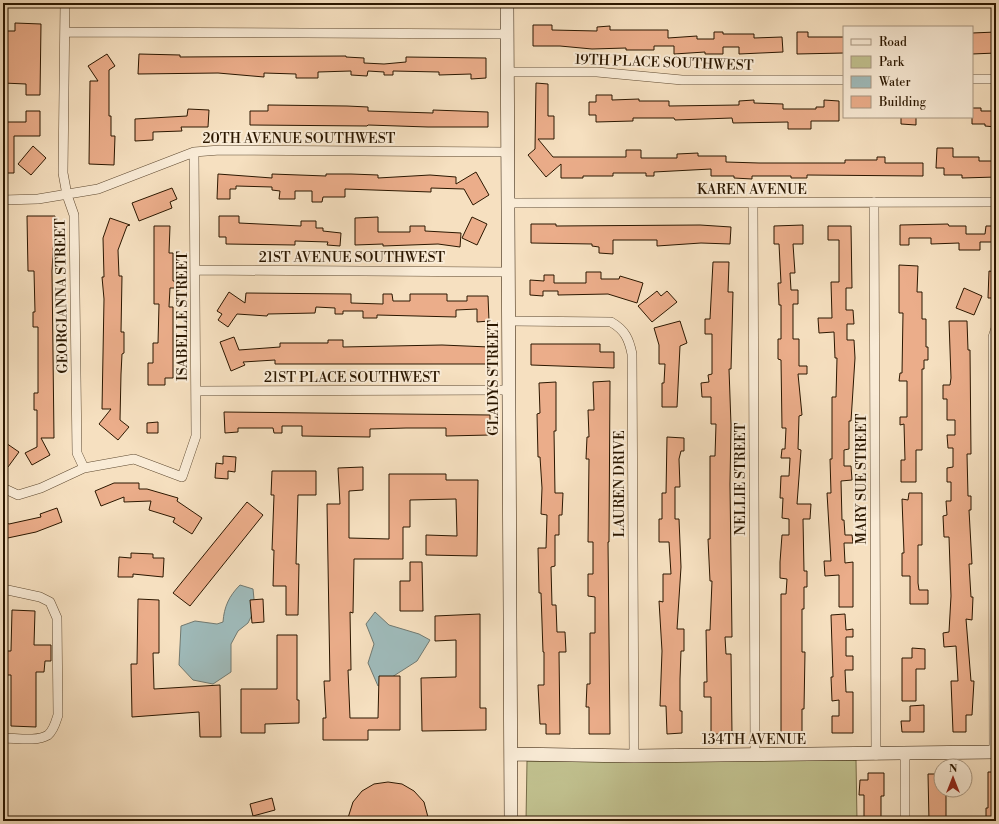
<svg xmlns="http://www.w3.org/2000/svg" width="999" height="824" viewBox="0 0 999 824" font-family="'Libre Bodoni',serif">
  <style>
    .green { fill: #c1c18f; stroke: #766c48 }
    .water { fill: #9fbbbb; stroke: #717970 }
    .building { fill: #ebad8a; stroke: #2b1700 }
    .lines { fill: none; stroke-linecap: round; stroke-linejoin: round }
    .street-casing { stroke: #5e4930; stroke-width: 10 }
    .secondary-casing { stroke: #2b1700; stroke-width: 14 }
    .street { stroke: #f9ebd6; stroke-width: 9 }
    .secondary { stroke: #f9ebd6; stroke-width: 13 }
    .labels { text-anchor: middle; stroke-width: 4; stroke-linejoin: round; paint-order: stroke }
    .street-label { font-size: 14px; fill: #2b1700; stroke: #f9ebd6 }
  </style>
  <rect width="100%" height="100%" fill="#f6e0c0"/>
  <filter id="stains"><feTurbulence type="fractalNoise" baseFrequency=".005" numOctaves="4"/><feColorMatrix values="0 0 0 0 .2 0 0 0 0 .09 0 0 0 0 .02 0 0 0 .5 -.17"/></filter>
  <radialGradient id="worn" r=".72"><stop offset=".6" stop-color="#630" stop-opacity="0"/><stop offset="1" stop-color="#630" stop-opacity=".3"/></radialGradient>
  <path class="green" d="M856,760L857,821H526L527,761Z"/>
  <path class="water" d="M240,585L253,589L255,609L248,623L238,631L231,644V672L213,684L193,680L179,665L181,626L195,621L217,624L223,622C224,607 229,596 240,585Z
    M375,612L389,625L419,634L430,640L417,661L378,686L368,663L374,644L366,624Z"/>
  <path class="building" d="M15,23L41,24L40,95H26V84L3,83V31H15Z
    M533,25H552V30L597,31V27L610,26V30H668V38L697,36V39H714V32H723V34H754V38L782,37L783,52L739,54V47H723V54H705V52L674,54V46H654V50H626V48L592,49L560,46H533Z
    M797,32H808V37H844V53L797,54Z
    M996,32V53L972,54V33Z
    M107,54L115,66L109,70V116H111V136H115L114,165L89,164L90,81H98L88,66Z
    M139,54L180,55V57L346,56V57L364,58V63L384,64L406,62V57L486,58V78L471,79V74L439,75V72L393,71V75H384V72L368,71L367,76L351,75V71L318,72V78H296V74L264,73V77L218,73L138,74Z
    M536,83L548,84V116H554V139H538L553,157H626V150H641V158H677V154L698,153V156H726V162L759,163H845V160H877V157H885V163H923V176L807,175V178H791V176H752V179L734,178V176H711V169L654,172V176H646V173H613V176H583V178H561V164L546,177L528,155L535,149Z
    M596,95H612V100L639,99V101H669V106L739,105V101L754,100V103L783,104V109H816V107H824V100L839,101V121H811V129H788V122L733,123L732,118L675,120L674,118H633V121L596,122V115H589V102H596Z
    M268,105L347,106L368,107V111L433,113V110L488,112V127H428L368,125L367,126L250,125V111H268Z
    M972,108H981V111H996V127L985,126V124H972Z
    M188,109L209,110L208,127H181L182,131L153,132V140L135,141V119L187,116Z
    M26,111H40V136H14V173H3V122H26Z
    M901,117H916V125L901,124Z
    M33,146L46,158L31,175L18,164Z
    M937,148H953V157H979V161H996V177L962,178V175H944V168H936Z
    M476,172L489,195L473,205L464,189L431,188V192L345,189V197H323L322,202H312V191H295V199H279L280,191L272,190V187L236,186V189H230V199H217L218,174L272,178V174L326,176V174H351L378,175V178L430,175L456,177V184Z
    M172,188L177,199L170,202L172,208L139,221L132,203Z
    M27,216H55L52,271L54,438H41L50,455L32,465L25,453L37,447V410H34V393H38V327H33V312H35L34,271H28Z
    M219,216H239V223L301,226V221H316V228H323V231L341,233L340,246L327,245L328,242L295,241V245L226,244V237H219Z
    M378,217V232H410V226H425V231L461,233L460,247L438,244L383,246V244L355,245V218Z
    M472,217L487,224L477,245L462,238Z
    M110,218L130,225L127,226L118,250L119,276H122L121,332H124V353L122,354L121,374L120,420L129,427L118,440L99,424L111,409H102L104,299L102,277H104L103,238Z
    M531,224H556V226L700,225L731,227L730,244L701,243L657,246V240H613V254L599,253V247L592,246V244L531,243Z
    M948,224L949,226H966V234H985L986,226H996V242H980V250H959V243L931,244V238H909V245H900V225Z
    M803,225V244H793L795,273H790L791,290H798V304H793V339H799V366H807V374H798L802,415L799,416L798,449L801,450L797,504H811L810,519H803L804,571H807V587H804V609H802V652H805L804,709H802V733H781V594H786L787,579L780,578V562L782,535H789V519L782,518L783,498H780L781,476H789L790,458H781L782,449H785L786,428H782L781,360L778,359V339H781V305H779L778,283H781L779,244H774V226Z
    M154,226H170L169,253H173V281H177V288H170L169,307H173V378H165V385H148V363H153V343H158L159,304H154Z
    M828,226H851L852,288H846V310H853L854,324H847V340H854L855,358L851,421H849V449L844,450V466H851L852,480L841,481L842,520H844L845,535H852L853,543H844L845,563L853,562V607H839V575L825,576L824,561H831L827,493H831L830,459H832V397H836L837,358H835L834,332L819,333L818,318H832L831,282H839V240H828Z
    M713,262H729L728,292H733L731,369H729L731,425L730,484L732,637H725L726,654H731L732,734H711V697H704V682H707L706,630H710L712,581H710L708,539H710V456H715L716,424H711V397H702L701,383L709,382L708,375L712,374V334H705V319H710Z
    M899,265L918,266L917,292H922V319H926V347H928V360H924V369H922V450H916V482H901V460H905L904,424L900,425V417H907V381H899L900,373H902L903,313H899Z
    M989,271L996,272V298H988Z
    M586,272H601V279H619L620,276L643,283L637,303L608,294L558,295V291H543V296L530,295V280L544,281V275H554V283H586Z
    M964,288L982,296L974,315L956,308Z
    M657,291L661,296L667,291L677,302L652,322L638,306Z
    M229,292L245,303L246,293L351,294V303L383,304V294H392L393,301H410V294H447V301H467V296H488L489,321L477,322V309L456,310V317L377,315V318H363V311H343V314H335V308L316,307L315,313L268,314L267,316L237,314L228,327L218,320L222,314L217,311Z
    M680,321L687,343L680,346L677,407H662V383H664L665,364H659V345L654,328Z
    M949,321H967L968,350H970L971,454H967L968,496H971V510H969L972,564H969L971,597H973L972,620L966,619L971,681H974L972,715H966V732H953L951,681H958L956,646L944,647L943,633L949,632L951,596L949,537H944L943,516L947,515L946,501H951V482H947V468L953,467V448H948L947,435H955V420H947V399H943V385H950L951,378Z
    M234,337L239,350L280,347V343H328V340H343V347L442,345L489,347V364H275V360L243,362L245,365L231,371L220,342Z
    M531,344H600V352H614V368L531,365Z
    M610,381L609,542H608L610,734H589V707H586L587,684H590V633H595V597L588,596V574H593V542H588L589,459H586L587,437H589L588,410H594L593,382Z
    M556,382V431H554L555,493H563L562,515H559V535H555V566L551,567L552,605H556L557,632H565L566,652H559L560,734H546V724H540L538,685H544V652H543L541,593H539L538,548H546L547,515L541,514L542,488L540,457H538L537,414L540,413L539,383Z
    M224,412L490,415V435L446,436V428H406L370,429V437L302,436V426H282V433H274L273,428H238V432L225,433Z
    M158,422V433H147V423Z
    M667,437L684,438V451H681L679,459L680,487H675V519H679L681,567L677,629H684V651H681L680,679V711H682V733L667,734L666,706H660L662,651L659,601L663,602V574H671L669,542H659V519H662V493H666Z
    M3,441L19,452L8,467L3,463Z
    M223,456L236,457L235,472L228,471V479L215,478L216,463L223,464Z
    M363,467V490L349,491V538L389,539V474H446V480H478L477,556L426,555V535L457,536L456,499L410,500V527H403V559H354L353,613L350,612L351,670H348L350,718H378L379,676H400V730H368V740H323V718H326L324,681H330L327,504H340L338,468Z
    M272,471H316V495H298L296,564H299L298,615H286V586H273L274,550H272L274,495H271Z
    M114,483H139V489H147L178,498L177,501L202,518L192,534L173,522L175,518L149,510L151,501L124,502V497L101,506L95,491Z
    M909,493H922V545H918V583L919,590H928V604H910V576H902V553H904L902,499L908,500Z
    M247,502L263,515L190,606L173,593Z
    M57,508L62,522L36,532L3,539V521L9,524L41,517L40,514Z
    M131,553L153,554V558H164L163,577L133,574V577H118L119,557L131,558Z
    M410,562H422L423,611H400V581H410Z
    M138,599L159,600V653H153L154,689L220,685L221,737H200L199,712L132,717L131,664H137Z
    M263,599L264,622L252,623L250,600Z
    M12,610L35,611L34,645H51V661H45L44,672H36V727L11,726V675H3V651H11Z
    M480,614V708H486V730L422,731L421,678L456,677V640L435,641V616Z
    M845,614L846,630L853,629V637H846V656H853V670H845L846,692H853V733H832V716H839V700L832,701L831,677H833L831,615Z
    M277,635H297V700H299V723L265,724V733H241V689H277Z
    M912,648L925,649V669H916V701H902V658H912Z
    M924,705V732H902L901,721H910V706Z
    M988,772H996V821H986V808H988Z
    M868,773H884V796H881V821H864V795H859L860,780H868Z
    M928,774H941V790H946V821H929Z
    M388,782L402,784L414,791L424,802L429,821H347L353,802L362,791L374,784Z
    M272,798L275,810L253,816L250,804Z"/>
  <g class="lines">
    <g class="street-casing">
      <path id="street" d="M65,3L63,173L67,195L74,215L77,453L84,468
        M65,32L506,34
        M507,72H597L682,80H844
        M972,79H996
        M3,200L38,199L98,189L194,152L220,150L507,152
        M874,202L876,755
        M508,203L996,202
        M753,203L755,754
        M196,270L508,272
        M509,321L611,322C625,330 629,339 632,354L634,756
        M197,391L508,390
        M3,488L18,495L41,488L84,468L134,459L182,477L196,436L194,152
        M3,589L40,597L50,602L57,618L58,715C56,721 54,730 48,735C37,742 16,738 3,738
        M994,752L993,337L996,328
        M905,754V821"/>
    </g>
    <g class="secondary-casing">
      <path id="secondary" d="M507,3L511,821
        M511,754L634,756L996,752"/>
    </g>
    <use href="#street" class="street"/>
    <use href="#secondary" class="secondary"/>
  </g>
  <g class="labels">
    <g class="street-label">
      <text transform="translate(664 62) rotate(2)" y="5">19TH PLACE SOUTHWEST</text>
      <text x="299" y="143">20TH AVENUE SOUTHWEST</text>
      <text x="752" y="194">KAREN AVENUE</text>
      <text x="352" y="262">21ST AVENUE SOUTHWEST</text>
      <text transform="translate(61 296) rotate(-91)" y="5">GEORGIANNA STREET</text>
      <text transform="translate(182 316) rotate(-90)" y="5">ISABELLE STREET</text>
      <text x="352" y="382">21ST PLACE SOUTHWEST</text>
      <text transform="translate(493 378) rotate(-90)" y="5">GLADYS STREET</text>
      <text transform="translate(740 479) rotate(-90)" y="5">NELLIE STREET</text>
      <text transform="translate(861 479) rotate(-90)" y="5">MARY SUE STREET</text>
      <text transform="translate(619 484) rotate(-90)" y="5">LAUREN DRIVE</text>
      <text x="754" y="744">134TH AVENUE</text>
    </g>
  </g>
  <rect width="999" height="824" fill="none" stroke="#f6e0c0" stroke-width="16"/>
  <rect x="4" y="4" width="991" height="816" fill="none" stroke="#2b1700" stroke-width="2"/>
  <rect x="8" y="8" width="983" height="808" fill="none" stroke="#2b1700"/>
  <rect x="843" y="26" width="130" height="92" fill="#f9ebd6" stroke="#a79680"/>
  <rect x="851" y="39" width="20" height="6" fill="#f9ebd6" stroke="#a79680"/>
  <text x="879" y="46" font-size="12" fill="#2b1700">Road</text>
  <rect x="851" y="56" width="20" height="12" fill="#c1c18f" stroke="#a79680"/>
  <text x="879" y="66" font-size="12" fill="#2b1700">Park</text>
  <rect x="851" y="76" width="20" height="12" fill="#9fbbbb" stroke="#a79680"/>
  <text x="879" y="86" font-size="12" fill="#2b1700">Water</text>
  <rect x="851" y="96" width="20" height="12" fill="#ebad8a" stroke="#a79680"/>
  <text x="879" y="106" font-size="12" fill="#2b1700">Building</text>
  <g transform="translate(953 778)"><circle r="19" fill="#f9ebd6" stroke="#a79680"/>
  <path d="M0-3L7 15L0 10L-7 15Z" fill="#8f2418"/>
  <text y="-6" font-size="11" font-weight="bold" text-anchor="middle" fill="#2b1700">N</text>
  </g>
  <rect width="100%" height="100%" filter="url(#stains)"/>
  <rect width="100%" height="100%" fill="url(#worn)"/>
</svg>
